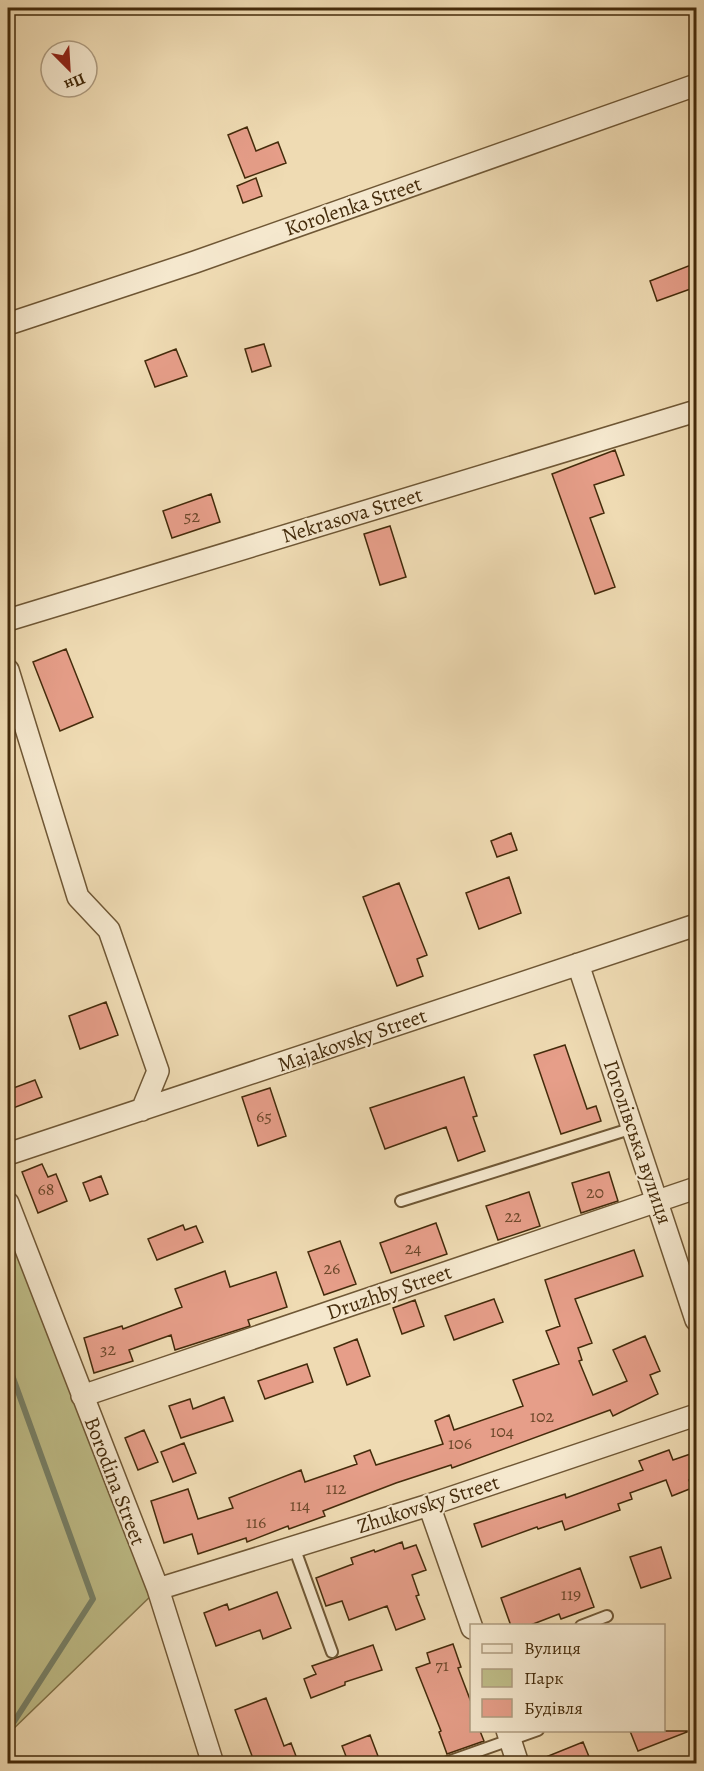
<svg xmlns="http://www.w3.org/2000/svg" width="704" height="1771" viewBox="0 0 704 1771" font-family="Alegreya,serif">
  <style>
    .green { fill: #bfbe89; stroke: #82744a; stroke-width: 1.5 }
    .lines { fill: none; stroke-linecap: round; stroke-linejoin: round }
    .stream { stroke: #788269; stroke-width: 6 }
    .building { fill: #e69e89; stroke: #442b0b; stroke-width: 1.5 }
    .service-casing { stroke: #6f5735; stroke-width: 14 }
    .minor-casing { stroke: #6f5735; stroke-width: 24 }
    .service { stroke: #f5e8ce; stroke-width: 10 }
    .minor { stroke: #f5e8ce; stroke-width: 21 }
    .labels { text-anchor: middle; stroke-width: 4.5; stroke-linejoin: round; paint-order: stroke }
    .number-label { font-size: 18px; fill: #6c482a }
    .street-label { font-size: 21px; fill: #442b0b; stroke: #f5e8ce }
  </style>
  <rect width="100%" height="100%" fill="#efdbb3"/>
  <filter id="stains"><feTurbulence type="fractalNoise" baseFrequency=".00333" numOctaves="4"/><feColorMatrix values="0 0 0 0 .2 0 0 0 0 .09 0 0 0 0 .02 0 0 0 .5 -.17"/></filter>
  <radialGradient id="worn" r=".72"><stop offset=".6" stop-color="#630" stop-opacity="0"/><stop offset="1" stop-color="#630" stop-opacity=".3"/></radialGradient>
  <path class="green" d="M8,1209L158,1589L8,1734Z"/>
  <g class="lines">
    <path class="stream" d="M8,1364L93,1599L8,1731"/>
  </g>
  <path class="building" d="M247,127L256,151L278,142L286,163L245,178L228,135Z
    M256,178L262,196L243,203L237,186Z
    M696,263V287L657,301L650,281Z
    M264,344L271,366L252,372L245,349Z
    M176,349L187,376L155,387L145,361Z
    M615,450L624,475L594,485L604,513L590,518L615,587L595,594L552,474Z
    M211,494L220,522L172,538L163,511Z
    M390,526L406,577L380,585L364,534Z
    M66,649L93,717L60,731L33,662Z
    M511,833L517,850L497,857L491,841Z
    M509,877L521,913L479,929L466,893Z
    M399,883L427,955L417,959L423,976L397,986L363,897Z
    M106,1002L118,1035L80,1049L69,1016Z
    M565,1045L587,1109L596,1106L601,1121L561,1134L534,1055Z
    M464,1077L477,1116L473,1117L485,1151L458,1161L446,1127L385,1149L370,1108Z
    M35,1080L42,1097L8,1110V1090Z
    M270,1088L286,1136L258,1146L242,1097Z
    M42,1164L48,1177L56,1174L67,1201L38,1213L22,1172Z
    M609,1172L618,1201L581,1213L572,1183Z
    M101,1176L108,1194L90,1201L83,1183Z
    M529,1192L540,1226L498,1240L486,1206Z
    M436,1223L447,1254L391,1273L380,1243Z
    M183,1225L185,1230L196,1226L203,1242L157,1260L148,1239Z
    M340,1241L356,1284L324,1295L308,1252Z
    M634,1250L643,1276L575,1299L592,1343L578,1348L582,1360L579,1361L593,1395L627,1381L613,1350L645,1336L660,1371L650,1375L658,1394L613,1416L610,1410L452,1468L451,1465L396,1483L323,1511L325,1516L289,1529L288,1526L247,1542L246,1538L198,1554L192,1534L164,1543L151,1501L188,1489L198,1519L233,1508L229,1498L301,1470L305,1482L357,1464L354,1456L370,1450L376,1465L443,1444L435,1421L449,1415L454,1430L523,1406L513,1380L559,1364L546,1331L560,1326L545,1280Z
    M225,1271L230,1287L276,1272L287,1307L248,1320L250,1326L175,1350L171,1335L129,1350L133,1361L94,1373L84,1338L122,1326L123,1329L182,1307L175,1289Z
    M494,1299L503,1322L454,1340L445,1316Z
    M415,1300L424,1326L402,1334L393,1308Z
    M357,1339L370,1376L347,1385L334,1348Z
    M307,1364L313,1382L265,1399L258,1381Z
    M224,1397L233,1421L181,1438L169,1406L190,1399L193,1409Z
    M144,1430L158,1462L138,1470L125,1438Z
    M184,1443L196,1473L173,1482L161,1452Z
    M669,1450L673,1460L696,1452V1478L689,1480L692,1488L672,1496L666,1480L630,1493L632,1499L618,1504L620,1510L565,1530L562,1521L538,1529L537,1527L482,1547L474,1524L565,1494L566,1498L643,1470L639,1461Z
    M402,1542L404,1549L416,1545L426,1570L412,1575L419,1595L416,1596L425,1619L396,1630L387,1606L349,1620L342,1601L326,1606L316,1578L353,1564L351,1558L374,1550L375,1552Z
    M661,1547L671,1578L641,1588L630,1557Z
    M580,1568L594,1607L561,1619L559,1614L528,1626H511L501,1598Z
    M277,1592L291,1628L263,1639L260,1630L216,1646L204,1613L227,1604L229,1610Z
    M453,1644L461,1667L458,1668L471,1702V1731H480L484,1741L447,1754L439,1732L441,1731L416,1668L430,1663L427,1653Z
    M373,1645L382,1670L345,1682V1685L311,1698L304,1679L316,1674L312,1666Z
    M266,1698L284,1746L291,1743L299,1764H255L235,1710Z
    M630,1731H687V1732L638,1751Z
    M370,1735L381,1764H349L342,1746Z
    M583,1742L592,1764H531V1763Z"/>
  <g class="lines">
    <g class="service-casing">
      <path id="service" d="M401,1201L633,1128
        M294,1547L332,1652
        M581,1626L607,1616
        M442,1764L538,1730"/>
    </g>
    <g class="minor-casing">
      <path id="minor" d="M8,324L195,262L696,85
        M8,620L696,411
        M8,670L78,897L109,930L158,1071L142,1110
        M578,964L696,1320
        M8,1154L696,925
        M8,1203L158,1589L213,1764
        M82,1396L696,1188
        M429,1505L472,1628
        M158,1589L429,1505L696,1415
        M507,1730L518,1764"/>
    </g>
    <use href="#service" class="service"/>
    <use href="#minor" class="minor"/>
  </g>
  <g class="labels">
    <g class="number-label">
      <text x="192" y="522">52</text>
      <text x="264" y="1122">65</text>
      <text x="46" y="1195">68</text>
      <text x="595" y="1198">20</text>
      <text x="513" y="1222">22</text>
      <text x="413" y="1254">24</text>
      <text x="332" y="1274">26</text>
      <text x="108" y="1355">32</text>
      <text x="542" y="1422">102</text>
      <text x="502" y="1437">104</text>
      <text x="460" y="1449">106</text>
      <text x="336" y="1494">112</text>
      <text x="300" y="1511">114</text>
      <text x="256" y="1528">116</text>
      <text x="571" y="1600">119</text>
      <text x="442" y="1671">71</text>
    </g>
    <g class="street-label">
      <text transform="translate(353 206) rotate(-19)" y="7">Korolenka Street</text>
      <text transform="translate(352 515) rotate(-17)" y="7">Nekrasova Street</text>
      <text transform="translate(352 1040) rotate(-19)" y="7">Majakovsky Street</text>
      <text transform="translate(638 1142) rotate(71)" y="7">Гоголівська вулиця</text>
      <text transform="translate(389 1292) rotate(-19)" y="7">Druzhby Street</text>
      <text transform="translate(115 1481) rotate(69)" y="7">Borodina Street</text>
      <text transform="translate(428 1504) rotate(-18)" y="7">Zhukovsky Street</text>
    </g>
  </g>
  <rect width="704" height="1771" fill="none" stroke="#efdbb3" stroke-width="30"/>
  <rect x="9" y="9" width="686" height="1753" fill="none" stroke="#442b0b" stroke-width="3"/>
  <rect x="15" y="15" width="674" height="1741" fill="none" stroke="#442b0b" stroke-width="1.5"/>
  <rect x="470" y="1624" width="195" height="108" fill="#f5e8ce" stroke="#ae9c80" stroke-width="1.5"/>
  <rect x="482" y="1644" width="30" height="9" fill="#f5e8ce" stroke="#ae9c80" stroke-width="1.5"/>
  <text x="524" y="1654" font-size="18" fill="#442b0b">Вулиця</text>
  <rect x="482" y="1669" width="30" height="18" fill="#bfbe89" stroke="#ae9c80" stroke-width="1.5"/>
  <text x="524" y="1684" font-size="18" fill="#442b0b">Парк</text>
  <rect x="482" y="1699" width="30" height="18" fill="#e69e89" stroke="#ae9c80" stroke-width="1.5"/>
  <text x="524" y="1714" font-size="18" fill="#442b0b">Будівля</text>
  <g transform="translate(69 69) rotate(156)"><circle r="28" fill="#f5e8ce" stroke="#ae9c80" stroke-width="1.5"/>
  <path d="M0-4.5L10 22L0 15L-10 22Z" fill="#8f2418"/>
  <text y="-9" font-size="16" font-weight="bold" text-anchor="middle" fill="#442b0b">Пн</text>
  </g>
  <rect width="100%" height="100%" filter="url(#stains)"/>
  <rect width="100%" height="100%" fill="url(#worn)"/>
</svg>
